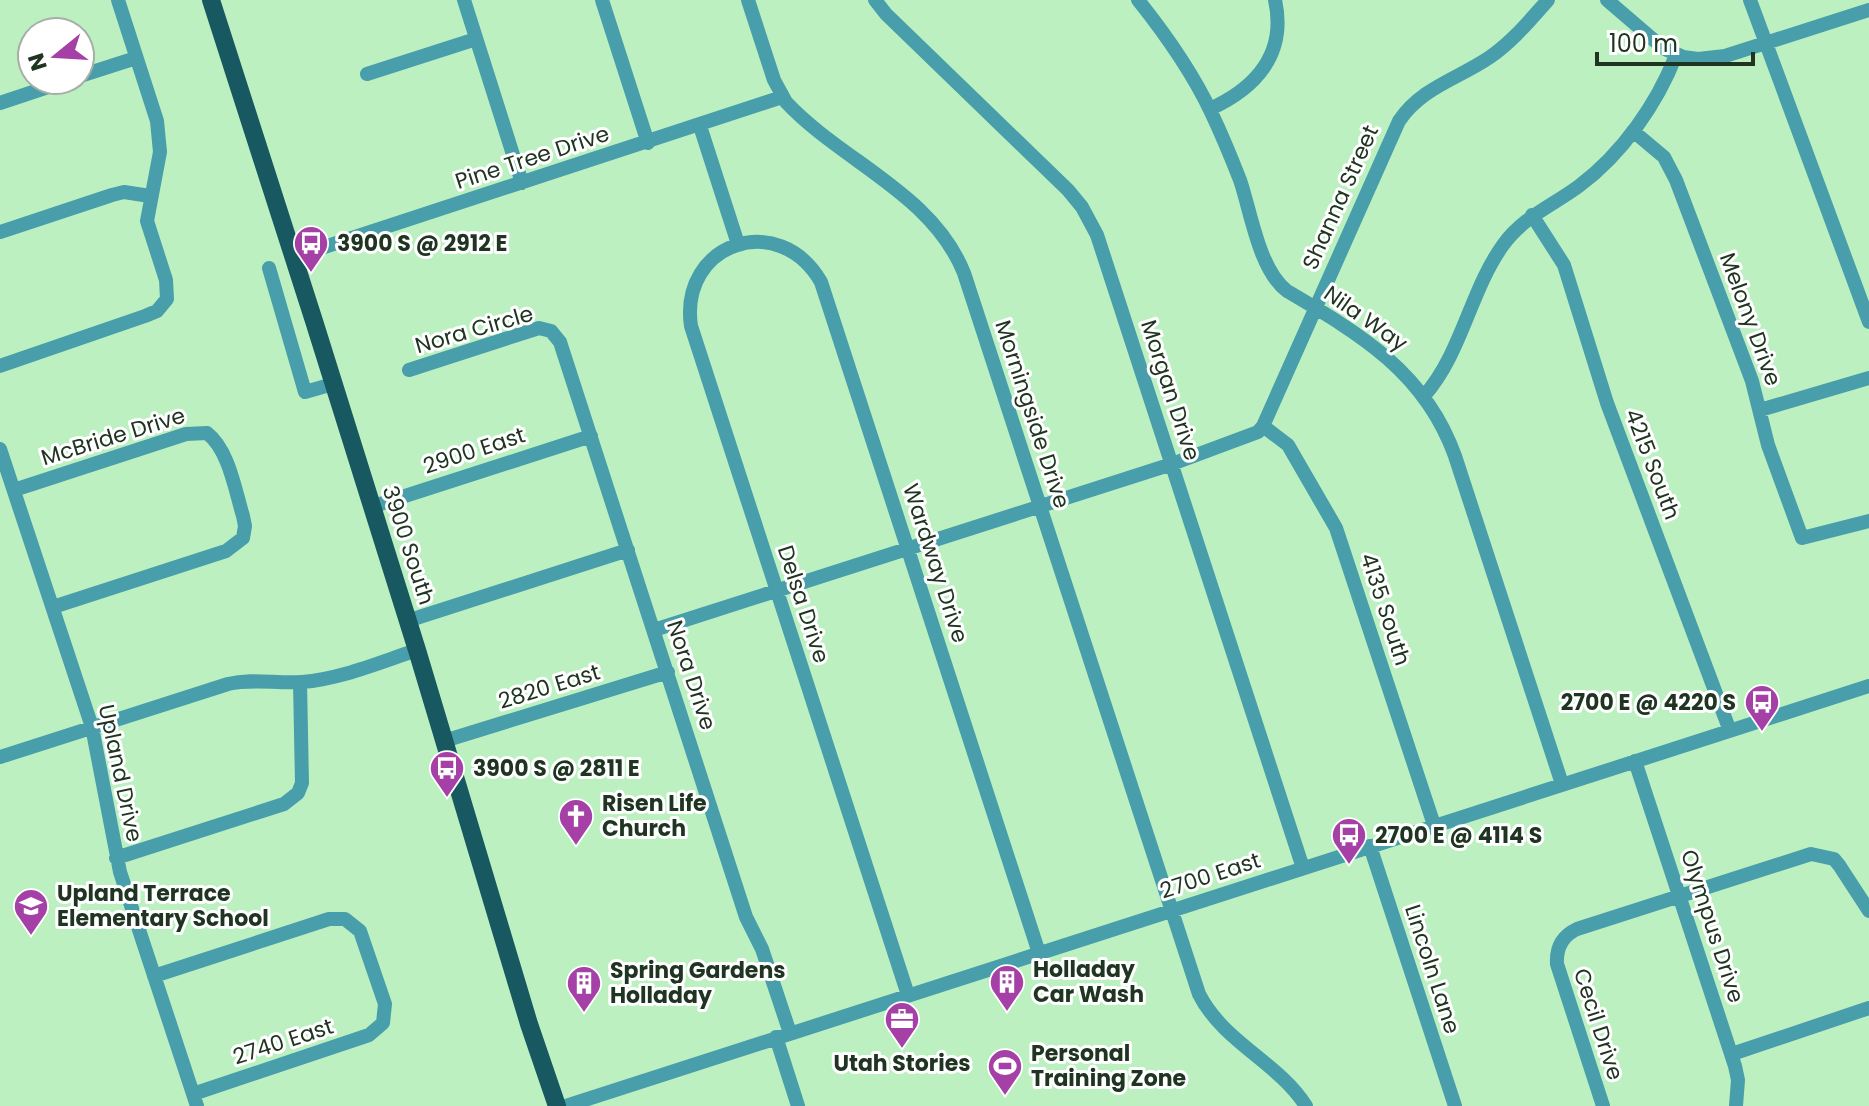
<svg xmlns="http://www.w3.org/2000/svg" width="1869" height="1106" viewBox="0 0 1869 1106" font-family="Poppins,sans-serif">
  <style>
    .lines { fill: none; stroke-linecap: round; stroke-linejoin: round }
    .minor { stroke: #489eaa; stroke-width: 14 }
    .major { stroke: #185860; stroke-width: 18 }
    .labels { text-anchor: middle; stroke-width: 6; stroke-linejoin: round; paint-order: stroke }
    .street-label { font-size: 22px; fill: #203422; stroke: #fff }
    .poi-label { font-size: 22px; font-weight: bold; fill: #203422; stroke: #fff; text-anchor: start }
  </style>
  <rect width="100%" height="100%" fill="#bcf0c1"/>
  <g class="lines">
    <path class="minor" d="M464,0L522,183
      M602,0L648,143
      M748,0L774,80L786,102C842,162 932,193 964,273L1199,994C1223,1042 1278,1062 1306,1106
      M875,0L886,14L1068,190L1082,207L1097,235L1303,868
      M1138,0C1166,35 1192,72 1211,112C1222,135 1231,157 1240,180C1251,212 1259,270 1287,291C1360,334 1425,372 1455,456L1562,784
      M1607,0L1663,48L1683,57L1698,59L1725,56L1869,10
      M1750,0L1869,322
      M367,74L476,39
      M80,76L136,58
      M0,103L69,80
      M1210,109C1256,88 1287,54 1275,0
      M700,126L738,244
      M1633,131L1664,157L1676,180L1752,381L1768,445L1802,538L1869,521
      M1532,215L1564,265L1607,403L1730,731
      M0,232L112,195L124,192L150,196
      M294,257L782,97
      M269,268L305,392L333,384
      M0,366L145,316L157,311L167,299L166,280L147,221L160,152L157,121L118,0
      M409,370L539,328L551,331L560,342L746,917L762,949L790,1033
      M1424,396C1462,353 1470,291 1503,245C1523,217 1552,206 1579,186C1622,154 1657,104 1676,55
      M1760,410L1869,378
      M1263,426L1288,445L1336,528L1434,825
      M0,449L92,727L120,872L197,1106
      M14,490L186,434L207,433C229,450 235,490 243,516L245,526L243,538L226,551L53,607
      M371,507L591,436
      M407,621L628,550
      M654,630L1172,464L1258,432L1263,426L1399,121C1422,87 1458,79 1490,57C1513,41 1530,20 1548,0
      M444,741L668,672
      M0,757L228,684C253,678 277,684 302,682C341,679 380,662 417,650
      M1635,761L1735,1066L1738,1080L1736,1106
      M1370,846L1455,1106
      M116,858L284,804L298,793L302,783L300,682
      M154,976L329,919H345L360,931L385,1004L383,1023L369,1035L193,1094
      M908,995L691,326C679,243 779,209 821,282L1039,953
      M776,1037L798,1106
      M1732,1054L1869,1008
      M566,1106L1869,686
      M1603,1106L1557,964C1556,948 1562,936 1577,929L1811,854L1834,859L1839,865L1869,911"/>
    <path class="major" d="M211,0L314,321L417,650L529,1024L557,1106"/>
  </g>
  <defs>
    <g id="bus-pin" transform="scale(1.8)"><path d="M0 17L-7.5 6A9.5 9.5 0 1 1 7.5 6Z" fill="#a540a6" stroke="#fff"/><path d="M-5-6H5V4H4V6H2V4H-2V6H-4V4H-5ZM-3.5-4V0h7V-4ZM-3.5 1.2v1.5H-2V1.2ZM2 1.2v1.5H3.5V1.2Z" fill="#fff"/></g>
    <g id="church-pin" transform="scale(1.8)"><path d="M0 17L-7.5 6A9.5 9.5 0 1 1 7.5 6Z" fill="#a540a6" stroke="#fff"/><path d="M-1.2-6h2.4v3.5h3.3v2.4h-3.3V6h-2.4V-.1h-3.3v-2.4h3.3Z" fill="#fff"/></g>
    <g id="school-pin" transform="scale(1.8)"><path d="M0 17L-7.5 6A9.5 9.5 0 1 1 7.5 6Z" fill="#a540a6" stroke="#fff"/><path d="M0-5L7-2L0 1L-7-2ZM-4 1L0 2.5L4 1V4Q0 6-4 4Z" fill="#fff"/></g>
    <g id="building-pin" transform="scale(1.8)"><path d="M0 17L-7.5 6A9.5 9.5 0 1 1 7.5 6Z" fill="#a540a6" stroke="#fff"/><path d="M-4-6H4V6H1V3H-1V6H-4ZM-2.5-4.3h1.7v1.8h-1.7ZM.8-4.3h1.7v1.8H.8ZM-2.5-1h1.7V.8h-1.7ZM.8-1h1.7V.8H.8Z" fill="#fff"/></g>
    <g id="office-pin" transform="scale(1.8)"><path d="M0 17L-7.5 6A9.5 9.5 0 1 1 7.5 6Z" fill="#a540a6" stroke="#fff"/><path d="M-6-3h4V-5.5h4V-3h4V5H-6ZM-1-4.5V-3h2v-1.5ZM-6 0V1H6V0Z" fill="#fff"/></g>
    <g id="stadium-pin" transform="scale(1.8)"><path d="M0 17L-7.5 6A9.5 9.5 0 1 1 7.5 6Z" fill="#a540a6" stroke="#fff"/><path d="M0-5a6.5 5 0 1 0 0 10a6.5 5 0 1 0 0-10ZM-3.5-1.8h7v3.6h-7Z" fill="#fff"/></g>
  </defs>
  <g fill-rule="evenodd">
    <use href="#bus-pin" x="311" y="243"/>
    <use href="#bus-pin" x="1762" y="702"/>
    <use href="#bus-pin" x="447" y="768"/>
    <use href="#church-pin" x="576" y="816"/>
    <use href="#bus-pin" x="1349" y="835"/>
    <use href="#school-pin" x="31" y="906"/>
    <use href="#building-pin" x="1007" y="982"/>
    <use href="#building-pin" x="584" y="983"/>
    <use href="#office-pin" x="902" y="1019"/>
    <use href="#stadium-pin" x="1005" y="1066"/>
  </g>
  <g class="labels">
    <g class="street-label">
      <text transform="translate(532 157) rotate(-18)" y="8">Pine Tree Drive</text>
      <text transform="translate(1340 197) rotate(-66)" y="8">Shanna Street</text>
      <text transform="translate(1366 318) rotate(35)" y="8">Nila Way</text>
      <text transform="translate(1751 319) rotate(70)" y="8">Melony Drive</text>
      <text transform="translate(474 329) rotate(-16)" y="8">Nora Circle</text>
      <text transform="translate(1171 390) rotate(72)" y="8">Morgan Drive</text>
      <text transform="translate(1033 414) rotate(72)" y="8">Morningside Drive</text>
      <text transform="translate(113 436) rotate(-17)" y="8">McBride Drive</text>
      <text transform="translate(474 450) rotate(-18)" y="8">2900 East</text>
      <text transform="translate(1653 464) rotate(69)" y="8">4215 South</text>
      <text transform="translate(409 545) rotate(72)" y="8">3900 South</text>
      <text transform="translate(936 563) rotate(72)" y="8">Wardway Drive</text>
      <text transform="translate(804 604) rotate(72)" y="8">Delsa Drive</text>
      <text transform="translate(1386 609) rotate(72)" y="8">4135 South</text>
      <text transform="translate(692 675) rotate(72)" y="8">Nora Drive</text>
      <text transform="translate(549 686) rotate(-17)" y="8">2820 East</text>
      <text transform="translate(121 773) rotate(78)" y="8">Upland Drive</text>
      <text transform="translate(1210 875) rotate(-18)" y="8">2700 East</text>
      <text transform="translate(1713 926) rotate(72)" y="8">Olympus Drive</text>
      <text transform="translate(1433 969) rotate(72)" y="8">Lincoln Lane</text>
      <text transform="translate(1599 1024) rotate(72)" y="8">Cecil Drive</text>
      <text transform="translate(283 1041) rotate(-18)" y="8">2740 East</text>
    </g>
    <g class="poi-label">
      <text x="337" y="251">3900 S @ 2912 E</text>
      <text x="1736" y="710" text-anchor="end">2700 E @ 4220 S</text>
      <text x="473" y="776">3900 S @ 2811 E</text>
      <text x="602" y="811">Risen Life<tspan x="602" dy="25">Church</tspan></text>
      <text x="1375" y="843">2700 E @ 4114 S</text>
      <text x="57" y="901">Upland Terrace<tspan x="57" dy="25">Elementary School</tspan></text>
      <text x="1033" y="977">Holladay<tspan x="1033" dy="25">Car Wash</tspan></text>
      <text x="610" y="978">Spring Gardens<tspan x="610" dy="25">Holladay</tspan></text>
      <text x="1031" y="1061">Personal<tspan x="1031" dy="25">Training Zone</tspan></text>
      <text x="902" y="1071" text-anchor="middle">Utah Stories</text>
    </g>
  </g>
  <g transform="translate(56 56) rotate(252)"><circle r="38" fill="#ffffff" stroke="#a6aea7" stroke-width="2"/>
  <path d="M0-6L14 30L0 20L-14 30Z" fill="#a540a6"/>
  <text y="-12" font-size="22" font-weight="bold" text-anchor="middle" fill="#203422">N</text>
  </g>
  <path d="M1597 52v12h156v-12" fill="none" stroke="#203422" stroke-width="4"/>
  <text x="1609" y="52" font-size="24" fill="#203422" stroke="#ffffff" stroke-width="6" paint-order="stroke">100 m</text>
</svg>
